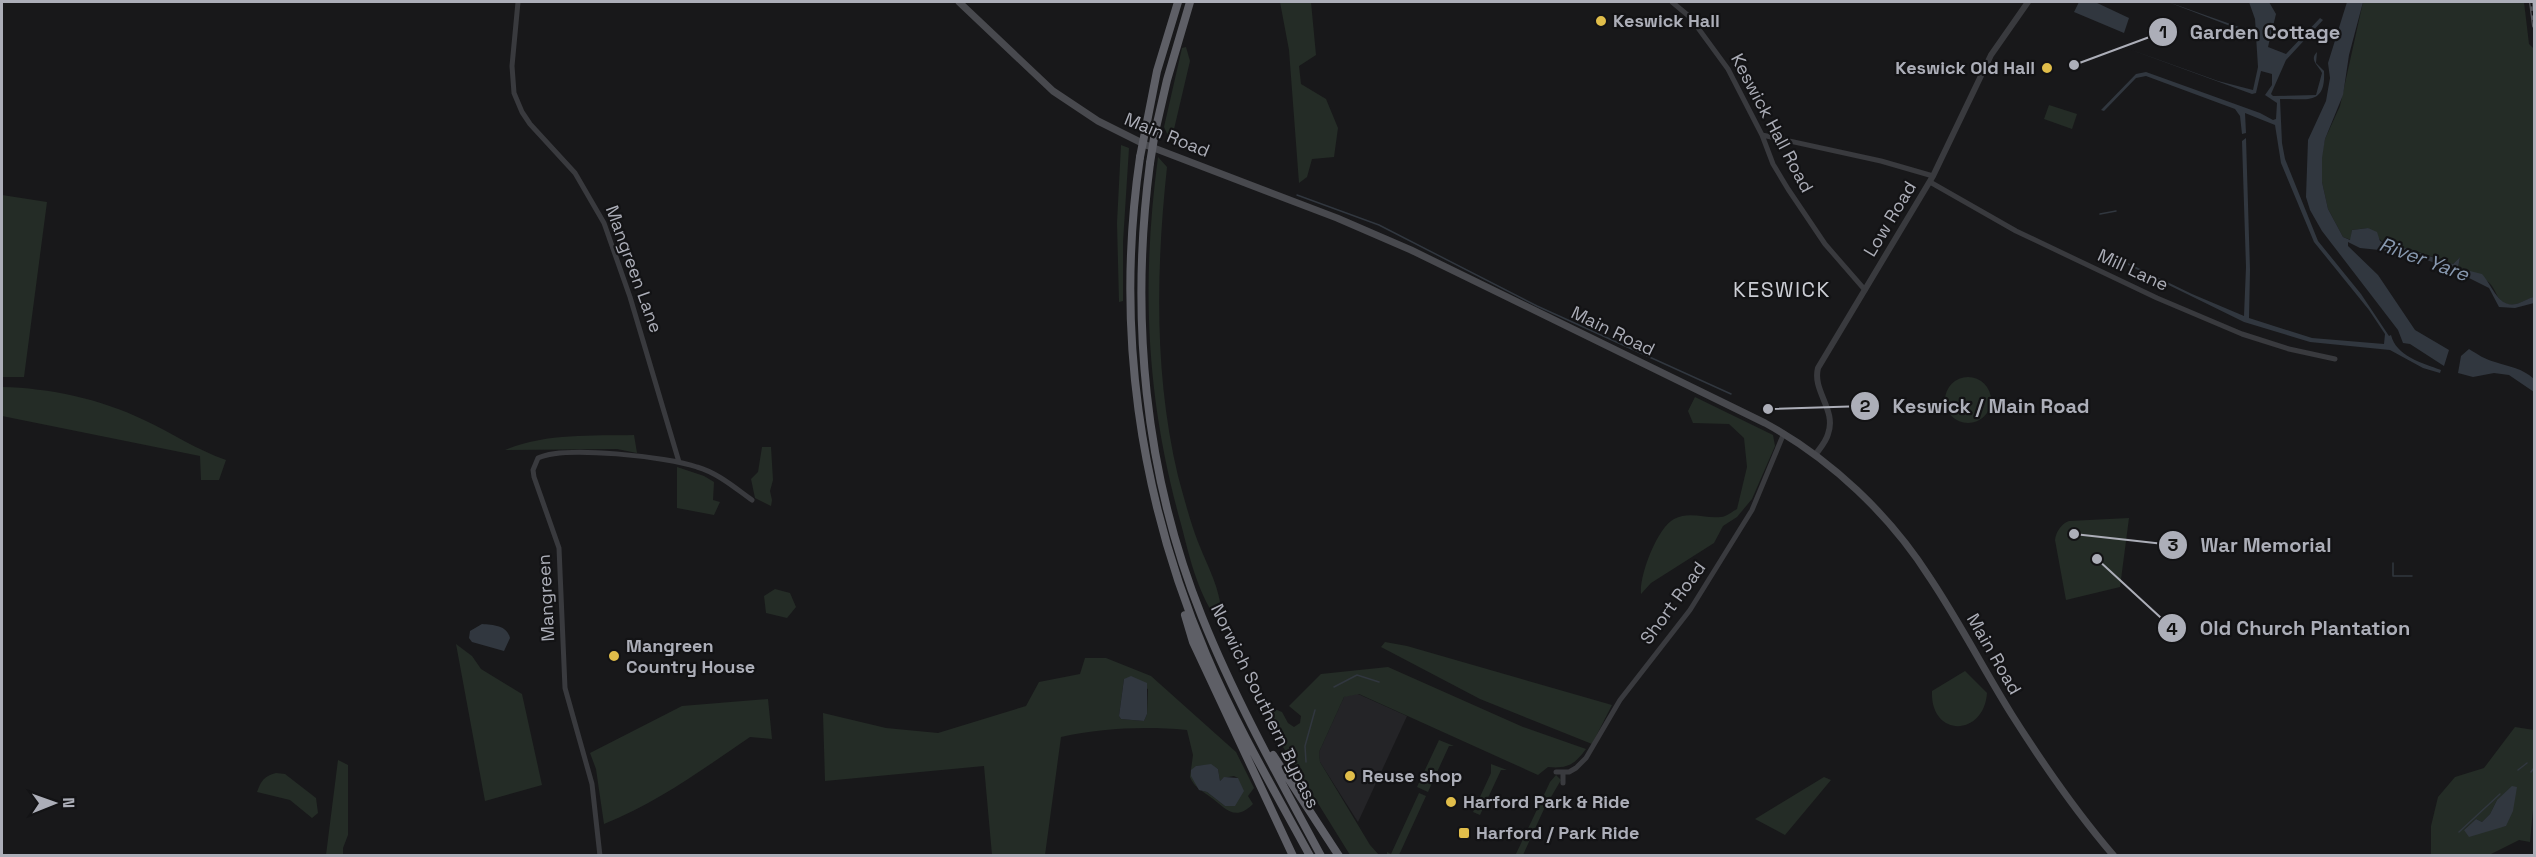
<svg xmlns="http://www.w3.org/2000/svg" width="2536" height="857" viewBox="0 0 2536 857" font-family="'Space Grotesk',sans-serif">
  <style>
    .built { fill: #242427 }
    .green { fill: #242c26; fill-rule: evenodd }
    .water { fill: #31373f }
    .lines { fill: none; stroke-linecap: round; stroke-linejoin: round }
    .stream { stroke: #31373f; stroke-width: 1.5 }
    .minor { stroke: #393a3e; stroke-width: 5 }
    .tertiary { stroke: #393a3e; stroke-width: 6 }
    .secondary { stroke: #48494e; stroke-width: 7 }
    .trunk { stroke: #5e5f66; stroke-width: 8 }
    .rail-casing { stroke: #535459; stroke-width: 4 }
    .rail { stroke: #131315; stroke-width: 1.5; stroke-dasharray: 4.5; stroke-linecap: butt }
    .trunk-bridge { stroke: #5e5f66; stroke-width: 8 }
    .poi-dot { fill: #e0bd4a; stroke: #131315; stroke-width: 2 }
    .labels { text-anchor: middle; stroke-width: 4.5; stroke-linejoin: round; paint-order: stroke }
    .poi-label { font-size: 18px; font-weight: bold; fill: #acaeb8; stroke: #131315; text-anchor: start }
    .street-label { font-size: 18px; fill: #acaeb8; stroke: #131315 }
    .water-label { font-size: 20px; font-style: italic; fill: #8798af; stroke: #131315 }
    .quarter-label { font-size: 21px; letter-spacing: 1.5px; fill: #ccced5; stroke: #131315 }
    .leader { fill: none; stroke: #acaeb8; stroke-width: 2 }
    .callout-dot { fill: #acaeb8; stroke: #131315; stroke-width: 2 }
    .mark-label { font-size: 18px; text-anchor: middle; font-weight: bold; fill: #111 }
    .callout-label { font-size: 20px; text-anchor: middle; font-weight: bold; fill: #acaeb8; stroke: #131315; stroke-width: 4.5; stroke-linejoin: round; paint-order: stroke }
  </style>
  <rect width="100%" height="100%" fill="#18181a"/>
  <path class="built" d="M1349,694H1358L1407,716L1358,822L1320,762L1319,752L1344,697Z"/>
  <path class="green" d="M1280,2H1311L1316,55L1299,66L1301,84L1326,99L1338,128L1334,157L1312,159L1307,177L1299,183L1289,50Z
    M2363,2H2524L2529,44L2533,48L2534,63V297C2525,299 2517,307 2507,304C2498,302 2497,293 2492,286C2485,276 2470,271 2458,269L2460,257L2453,264L2410,249L2387,246L2368,228L2352,230L2351,240L2343,237L2328,209L2322,182L2321,158L2325,139L2340,106Z
    M1186,47L1190,61L1171,142L1164,127L1182,48Z
    M2049,105L2077,114L2072,129L2044,119Z
    M1121,145L1129,148L1123,242V301L1119,302L1117,223Z
    M1158,157L1167,167C1156,270 1154,375 1178,476C1184,498 1190,521 1198,542C1209,570 1219,585 1222,615L1216,618C1197,591 1189,555 1181,524C1146,399 1141,285 1158,157Z
    M2,195L47,202L24,377H2Z
    M1945 400a23 23 0 1 1 46 0a23 23 0 1 1-46 0Z
    M2,387C49,388 101,399 144,420C172,433 197,450 226,460L219,480H201L200,456L2,416Z
    M1695,397L1773,435L1775,446L1752,499L1737,517L1723,526L1714,543L1651,583L1641,594C1639,576 1657,528 1674,519C1690,511 1705,519 1721,517C1726,517 1733,511 1737,509L1747,467L1744,438L1729,424L1693,423L1688,411Z
    M634,435L637,453L617,449L505,450C546,433 590,436 634,435Z
    M762,447H771L773,480L770,491L772,500L771,506L755,498L751,479L758,472Z
    M677,467L704,476L714,482L713,500L720,502L714,515L677,508Z
    M2129,518L2120,587L2066,600L2055,540C2056,532 2061,524 2069,521Z
    M775,589L790,593L796,607L787,618L766,613L764,596Z
    M1385,642L1407,646L1612,705L1592,744L1480,699L1381,647Z
    M456,644L472,656L481,669L522,694L542,785L485,801Z
    M1085,658H1106L1151,676L1236,752L1254,788L1248,796L1253,804C1234,823 1225,807 1209,796C1200,789 1195,788 1190,777L1193,755L1187,730C1144,726 1102,728 1061,737L1045,855H992L984,766L825,781L823,713L886,728L938,733L1026,706L1039,682L1080,674ZM1124,679L1148,689L1147,714L1144,721L1121,719L1119,716ZM1208,765L1218,769L1220,781L1223,778L1234,776L1238,778L1225,806L1207,792L1199,790L1196,766Z
    M1388,667L1523,727L1586,749C1575,764 1568,769 1548,767L1538,775L1359,694L1344,697L1319,752L1320,762L1370,845L1379,855H1350L1283,747L1265,709L1272,708L1282,712L1288,723L1294,727L1300,723L1301,716L1289,706L1321,674Z
    M1965,671L1987,693C1984,737 1930,738 1932,691Z
    M768,699L772,739L750,737C703,769 657,803 604,824L596,769L590,753L682,706Z
    M2515,727L2534,730V799L2530,842L2519,840L2491,854H2431V826L2438,797L2455,777L2484,768ZM2497,800L2506,826L2464,830L2476,819L2482,822L2490,814Z
    M1439,740L1454,746H1449L1428,792L1417,787Z
    M338,760L348,765V835L343,848V855H326Z
    M1491,764L1507,770H1501L1480,815L1473,812L1491,773Z
    M276,773L285,774L316,798L318,813L312,818L290,800L257,792C261,781 264,776 276,773Z
    M1556,775L1561,780L1544,809L1523,855L1515,856L1550,782Z
    M1824,777L1831,780L1785,835L1755,819Z
    M1419,793L1426,796L1399,855H1387V852L1391,854Z"/>
  <path class="water" d="M2079,2H2095L2129,18L2124,33L2074,12Z
    M2168,2L2256,33L2255,19L2249,2H2269L2276,14L2268,47L2286,54L2320,18L2323,20L2286,60L2271,94L2273,96L2316,95L2322,73C2318,65 2309,60 2317,52L2316,63L2324,71C2326,107 2305,98 2280,99L2282,143L2285,159L2318,241L2361,294L2389,336L2391,335C2396,356 2422,363 2441,370L2440,373L2423,368L2390,350L2310,342L2244,322L2128,265V263L2192,294L2244,316L2246,267L2242,141L2246,138L2250,270L2249,318L2312,338L2384,344L2385,334L2369,310L2314,242L2281,163L2275,125L2245,113L2246,133L2242,134L2240,116L2235,109L2146,76L2136,78L2104,111L2101,110L2136,74L2146,72L2260,113L2273,120L2276,119L2277,103L2265,95L2272,85V74L2261,71L2256,93L2252,94L2126,48L2218,81L2253,90L2258,67L2256,36Z
    M2347,2H2363L2349,55L2343,95L2325,139L2322,158V182L2328,209L2343,237L2350,240L2352,230L2368,228L2377,232L2380,241L2392,247L2396,245L2453,264L2460,257L2458,268L2482,274C2492,285 2498,308 2516,304C2523,302 2528,298 2534,297V303L2515,308L2499,307L2489,288L2451,269L2408,253L2360,248L2348,242V246L2378,275L2415,330L2449,350L2444,366L2410,344L2403,343L2398,330L2322,231L2310,210L2306,197L2308,140L2326,101L2330,78L2328,63Z
    M2469,349C2477,354 2486,360 2495,362C2510,367 2522,368 2534,379V392L2509,375L2494,373L2473,377L2458,373L2461,356Z
    M482,624C493,625 507,625 510,638L504,651L472,642L469,638L470,631Z
    M1131,676L1147,683V714L1144,721L1121,719L1119,716L1124,679Z
    M1211,764L1218,769L1220,781L1224,777L1238,778L1244,791L1235,806H1225L1207,792L1199,790L1191,776V770L1196,766Z
    M2512,786L2517,787L2513,811L2506,826L2469,837L2464,830L2476,819L2482,822L2490,814L2497,800Z"/>
  <g class="lines">
    <path class="stream" d="M1297,195L1379,225L1537,306L1731,394
      M2100,214L2116,211
      M2393,563V576H2412
      M1334,687L1357,675L1379,682
      M1306,762L1305,746L1315,710
      M2518,770L2527,763
      M2531,772L2534,768
      M2459,832L2500,794"/>
    <path class="minor" d="M518,2L512,66L514,93L522,112L530,124L575,173L604,223L630,297L679,462
      M1672,2L1690,17L1728,69L1762,135L1773,164L1788,189L1825,244L1865,290
      M1762,135L1881,161L1933,176
      M1930,182L2016,231L2157,298L2242,334L2289,349L2335,359
      M1556,772H1569L1576,768L1586,758L1620,700L1690,610L1752,510L1784,433
      M1563,783V772
      M600,856L592,784L565,688L559,548L534,477L533,470L538,458C564,445 668,457 697,467C718,473 735,488 752,500"/>
    <path class="tertiary" d="M1815,455C1820,448 1826,442 1828,434C1837,410 1812,391 1818,368L1933,176L1991,55L2028,2"/>
    <path class="secondary" d="M959,2L1053,91L1098,121L1146,145L1337,218L1411,250L1765,423C1831,459 1890,515 1930,578C1960,623 1984,670 2012,715C2043,764 2076,812 2114,856"/>
    <path class="trunk" d="M1146,127L1157,71L1178,2
      M1155,132L1167,80L1190,2
      M1140,157C1115,327 1139,496 1206,654C1235,723 1274,790 1310,856
      M1150,163C1130,316 1144,473 1202,617C1235,699 1279,778 1321,856
      M1185,615L1193,642L1293,856
      M1273,755L1339,856"/>
    <g class="rail-casing">
      <path id="rail" d="M2531,2L2534,26"/>
    </g>
    <use href="#rail" class="rail"/>
    <path class="trunk-bridge" d="M1140,157L1146,127
      M1150,163L1155,132"/>
  </g>
  <g class="poi-dot">
    <circle cx="1601" cy="21" r="6"/>
    <circle cx="2047" cy="68" r="6"/>
    <circle cx="614" cy="656" r="6"/>
    <circle cx="1350" cy="776" r="6"/>
    <circle cx="1451" cy="802" r="6"/>
    <rect x="1458" y="827" width="12" height="12" rx="3"/>
  </g>
  <g class="labels">
    <g class="poi-label">
      <text x="1613" y="27">Keswick Hall</text>
      <text x="2035" y="74" text-anchor="end">Keswick Old Hall</text>
      <text x="626" y="652">Mangreen<tspan x="626" dy="21">Country House</tspan></text>
      <text x="1362" y="782">Reuse shop</text>
      <text x="1463" y="808">Harford Park &amp; Ride</text>
      <text x="1476" y="839">Harford / Park Ride</text>
    </g>
    <g class="street-label">
      <text transform="translate(1772 123) rotate(62)" y="6">Keswick Hall Road</text>
      <text transform="translate(1167 135) rotate(22)" y="6">Main Road</text>
      <text transform="translate(1890 219) rotate(-59)" y="6">Low Road</text>
      <text transform="translate(634 269) rotate(70)" y="6">Mangreen Lane</text>
      <text transform="translate(2133 270) rotate(25)" y="6">Mill Lane</text>
      <text transform="translate(1613 331) rotate(26)" y="6">Main Road</text>
      <text transform="translate(546 598) rotate(-93)" y="6">Mangreen</text>
      <text transform="translate(1673 603) rotate(-54)" y="6">Short Road</text>
      <text transform="translate(1994 654) rotate(60)" y="6">Main Road</text>
      <text transform="translate(1265 706) rotate(64)" y="6">Norwich Southern Bypass</text>
    </g>
    <g class="water-label">
      <text transform="translate(2424 259) rotate(20)" y="7">River Yare</text>
    </g>
    <g class="quarter-label">
      <text x="1782" y="297">KESWICK</text>
    </g>
  </g>
  <path class="leader" d="M2074 65L2163 32M1768 409L1865 406M2074 534L2173 545M2097 559L2172 628"/>
  <g class="callout-dot">
    <circle cx="2074" cy="65" r="6"/>
    <circle cx="1768" cy="409" r="6"/>
    <circle cx="2074" cy="534" r="6"/>
    <circle cx="2097" cy="559" r="6"/>
    <circle cx="2163" cy="32" r="15"/>
    <circle cx="1865" cy="406" r="15"/>
    <circle cx="2173" cy="545" r="15"/>
    <circle cx="2172" cy="628" r="15"/>
  </g>
  <g class="mark-label">
    <text x="2163" y="38">1</text>
    <text x="1865" y="412">2</text>
    <text x="2173" y="551">3</text>
    <text x="2172" y="635">4</text>
  </g>
  <g class="callout-label">
    <text x="2265" y="39">Garden Cottage</text>
    <text x="1991" y="413">Keswick / Main Road</text>
    <text x="2266" y="552">War Memorial</text>
    <text x="2305" y="635">Old Church Plantation</text>
  </g>
  <rect width="2536" height="857" fill="none" stroke="#acaeb8" stroke-width="6"/>
  <g transform="translate(54 803) rotate(89)" stroke="#131315" stroke-width="4.5" paint-order="stroke">
  <path d="M0-4.5L10 22L0 15L-10 22Z" fill="#acaeb8"/>
  <text y="-9" font-size="16" font-weight="bold" text-anchor="middle" fill="#acaeb8">N</text>
  </g>
</svg>
